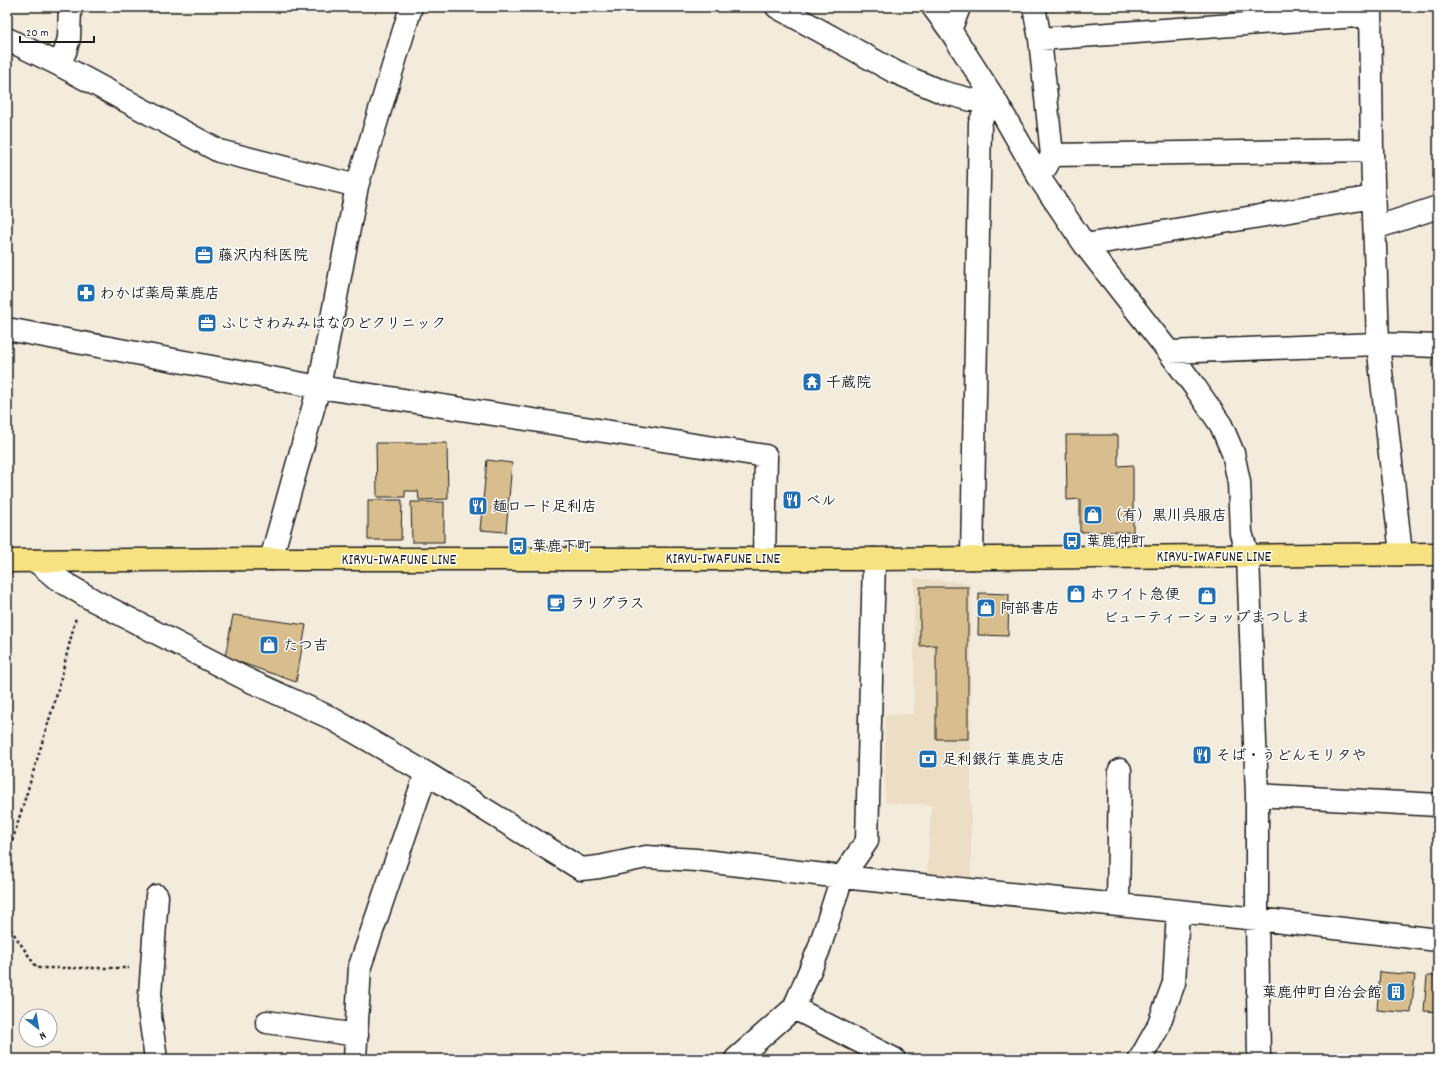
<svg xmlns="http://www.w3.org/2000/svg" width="1445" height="1066" viewBox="0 0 1445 1066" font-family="Dekko,'Klee One',sans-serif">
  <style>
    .built { fill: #ebdec5 }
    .building { fill: #d8be8e; stroke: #1c1c1c }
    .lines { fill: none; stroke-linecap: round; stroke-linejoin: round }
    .minor-casing { stroke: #1c1c1c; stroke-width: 25 }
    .major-casing { stroke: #1c1c1c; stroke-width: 25 }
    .path { stroke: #1c1c1c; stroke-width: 2.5; stroke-dasharray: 3 3; stroke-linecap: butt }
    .minor { stroke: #fff; stroke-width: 22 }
    .major { stroke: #f7e281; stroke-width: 22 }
    .labels { text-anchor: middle; stroke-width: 3; stroke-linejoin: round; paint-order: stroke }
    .poi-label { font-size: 15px; font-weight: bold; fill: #1c1c1c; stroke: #fff; text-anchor: start }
    .street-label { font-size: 15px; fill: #1c1c1c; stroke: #fff }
  </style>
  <rect width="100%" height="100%" fill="#f3ecdd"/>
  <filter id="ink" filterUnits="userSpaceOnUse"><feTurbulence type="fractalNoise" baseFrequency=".025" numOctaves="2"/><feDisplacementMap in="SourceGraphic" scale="8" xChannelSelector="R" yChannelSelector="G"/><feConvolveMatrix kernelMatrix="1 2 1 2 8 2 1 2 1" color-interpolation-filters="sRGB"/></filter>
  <g filter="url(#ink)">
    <path class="built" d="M914,578L971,583V877L927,874L931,805L885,803V715L914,714Z"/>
    <path class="building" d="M1066,435H1118V466L1133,465V532H1080V499L1067,500Z
      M376,443H447L448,499L419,500L418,491H405V497H377Z
      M487,460L512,463L506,532L480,530Z
      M368,500H402L401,540H368Z
      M411,502H444V542H412Z
      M920,587H968V739H936V645L920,646Z
      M979,593L1009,594L1008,636L978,635Z
      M233,615L306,625L296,682L225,657Z
      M1380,972L1415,975L1411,1013L1377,1010Z
      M1427,976H1438V1012L1424,1011Z"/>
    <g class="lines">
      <g class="minor-casing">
        <path id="minor" d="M777,7L895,72L942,92L972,100H995
          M933,7L950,30L995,100L1040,179L1085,245L1169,352L1195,387L1221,425L1233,453L1239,482L1241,533L1248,556L1257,795V919L1259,1059
          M1034,7L1040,39L1052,155L1046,167
          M1370,7L1372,150L1378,344L1401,554
          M950,30L958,10L957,7
          M7,39L58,64L219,151L357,186
          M1040,39L1370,15
          M58,64L65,52L69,38L70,7
          M1052,155L1372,150
          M1375,228L1438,207
          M1085,245L1374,197
          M7,329L319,387L766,456L764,558
          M1169,352L1378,344L1438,346
          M972,558L980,123L984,114L995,100
          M271,559L319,387L357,186L411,7
          M36,561L56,578L93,600L246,679L329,717L426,773L581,869L599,867L646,857L696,860L842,877L1257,919L1438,940
          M1257,795L1438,805
          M1118,905L1120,770
          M794,1008L894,1059
          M267,1022L357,1035
          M156,1059L149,1009L157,896
          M355,1059L360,966L426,773
          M736,1059L794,1008L819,949L842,877L867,841L874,559
          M1140,1059L1157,1029L1174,983L1178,911"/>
      </g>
      <g class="major-casing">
        <path id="major" d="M7,561L271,559H874L1438,554"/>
      </g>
      <path class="path" d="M7,858L57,694L76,617
        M7,924L37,968H129"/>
      <use href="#minor" class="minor"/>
      <use href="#major" class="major"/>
    </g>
  </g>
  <defs>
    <g id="office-square" transform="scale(1)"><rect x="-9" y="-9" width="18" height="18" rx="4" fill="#1f6fb2" stroke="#fff"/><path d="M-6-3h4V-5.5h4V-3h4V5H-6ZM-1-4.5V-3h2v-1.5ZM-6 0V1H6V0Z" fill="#fff"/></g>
    <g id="pharmacy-square" transform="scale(1)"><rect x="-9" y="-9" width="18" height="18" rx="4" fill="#1f6fb2" stroke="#fff"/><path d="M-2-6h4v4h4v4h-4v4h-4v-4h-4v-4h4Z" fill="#fff"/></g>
    <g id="temple-square" transform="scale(1)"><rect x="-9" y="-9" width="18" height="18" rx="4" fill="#1f6fb2" stroke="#fff"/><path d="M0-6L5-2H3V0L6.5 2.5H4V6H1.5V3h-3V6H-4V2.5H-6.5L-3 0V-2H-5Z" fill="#fff"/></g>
    <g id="restaurant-square" transform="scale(1)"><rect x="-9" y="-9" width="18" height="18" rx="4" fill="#1f6fb2" stroke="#fff"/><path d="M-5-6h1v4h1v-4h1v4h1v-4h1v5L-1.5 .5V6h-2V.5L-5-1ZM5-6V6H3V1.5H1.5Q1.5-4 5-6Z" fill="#fff"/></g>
    <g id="shop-square" transform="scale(1)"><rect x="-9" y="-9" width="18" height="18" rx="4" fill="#1f6fb2" stroke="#fff"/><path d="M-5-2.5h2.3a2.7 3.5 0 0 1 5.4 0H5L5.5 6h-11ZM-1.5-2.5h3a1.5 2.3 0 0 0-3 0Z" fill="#fff"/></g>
    <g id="bus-square" transform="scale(1)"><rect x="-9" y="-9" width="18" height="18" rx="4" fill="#1f6fb2" stroke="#fff"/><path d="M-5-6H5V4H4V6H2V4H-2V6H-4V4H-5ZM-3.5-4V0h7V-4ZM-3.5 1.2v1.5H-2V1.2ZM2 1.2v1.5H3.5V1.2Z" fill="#fff"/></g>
    <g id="cafe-square" transform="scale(1)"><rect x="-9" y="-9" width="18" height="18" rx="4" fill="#1f6fb2" stroke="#fff"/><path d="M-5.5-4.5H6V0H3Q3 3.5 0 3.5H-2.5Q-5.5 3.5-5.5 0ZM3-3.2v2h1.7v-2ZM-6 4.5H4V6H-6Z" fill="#fff"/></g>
    <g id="bank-square" transform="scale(1)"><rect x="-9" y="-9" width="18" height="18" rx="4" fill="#1f6fb2" stroke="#fff"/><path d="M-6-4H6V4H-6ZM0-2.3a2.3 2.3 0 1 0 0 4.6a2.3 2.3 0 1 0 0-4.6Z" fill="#fff"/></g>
    <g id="building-square" transform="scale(1)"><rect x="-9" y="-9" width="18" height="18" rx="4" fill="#1f6fb2" stroke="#fff"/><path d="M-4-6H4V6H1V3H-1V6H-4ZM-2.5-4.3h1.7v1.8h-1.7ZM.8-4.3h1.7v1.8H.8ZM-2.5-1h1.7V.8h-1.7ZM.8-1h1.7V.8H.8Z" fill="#fff"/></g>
  </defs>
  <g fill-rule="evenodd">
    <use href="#office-square" x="204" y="255"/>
    <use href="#pharmacy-square" x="86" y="293"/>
    <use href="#office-square" x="207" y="323"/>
    <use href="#temple-square" x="812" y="382"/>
    <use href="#restaurant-square" x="792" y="500"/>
    <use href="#restaurant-square" x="478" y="506"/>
    <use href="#shop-square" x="1093" y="515"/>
    <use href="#bus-square" x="1072" y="541"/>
    <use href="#bus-square" x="518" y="546"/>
    <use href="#shop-square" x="1076" y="594"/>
    <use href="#shop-square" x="1207" y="596"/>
    <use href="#cafe-square" x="556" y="603"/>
    <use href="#shop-square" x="986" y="608"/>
    <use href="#shop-square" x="269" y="645"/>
    <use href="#restaurant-square" x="1202" y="755"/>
    <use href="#bank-square" x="928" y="759"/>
    <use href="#building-square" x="1396" y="992"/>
  </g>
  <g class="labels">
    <g class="poi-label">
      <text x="218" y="260">藤沢内科医院</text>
      <text x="100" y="298">わかば薬局葉鹿店</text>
      <text x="221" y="328">ふじさわみみはなのどクリニック</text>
      <text x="826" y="387">千蔵院</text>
      <text x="806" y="505">ベル</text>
      <text x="492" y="511">麺ロード足利店</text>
      <text x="1107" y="520">（有）黒川呉服店</text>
      <text x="1086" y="546">葉鹿仲町</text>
      <text x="532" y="551">葉鹿下町</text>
      <text x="1090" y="599">ホワイト急便</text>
      <text x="570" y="608">ラリグラス</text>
      <text x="1000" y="613">阿部書店</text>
      <text x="1207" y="622" text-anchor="middle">ビューティーショップまつしま</text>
      <text x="283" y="650">たつ吉</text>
      <text x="1216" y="760">そば・うどんモリタや</text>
      <text x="942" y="764">足利銀行 葉鹿支店</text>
      <text x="1382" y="997" text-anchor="end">葉鹿仲町自治会館</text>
    </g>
    <g class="street-label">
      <text x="1214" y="561">KIRYU-IWAFUNE LINE</text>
      <text x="723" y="563">KIRYU-IWAFUNE LINE</text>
      <text x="399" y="564">KIRYU-IWAFUNE LINE</text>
    </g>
  </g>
  <rect width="1445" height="1066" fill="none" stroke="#fff" stroke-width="24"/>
  <rect x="12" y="12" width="1421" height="1042" fill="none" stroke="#1c1c1c" stroke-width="1.5" filter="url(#ink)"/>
  <g transform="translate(38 1028) rotate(149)"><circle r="19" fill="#ffffff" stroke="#a4a4a4"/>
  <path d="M0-3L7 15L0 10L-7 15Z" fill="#1f6fb2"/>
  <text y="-6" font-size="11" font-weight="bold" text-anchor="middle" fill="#1c1c1c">N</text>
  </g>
  <path d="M20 36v6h74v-6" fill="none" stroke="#1c1c1c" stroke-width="2"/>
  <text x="26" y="36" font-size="12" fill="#1c1c1c" stroke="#ffffff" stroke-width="3" paint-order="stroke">20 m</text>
</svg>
